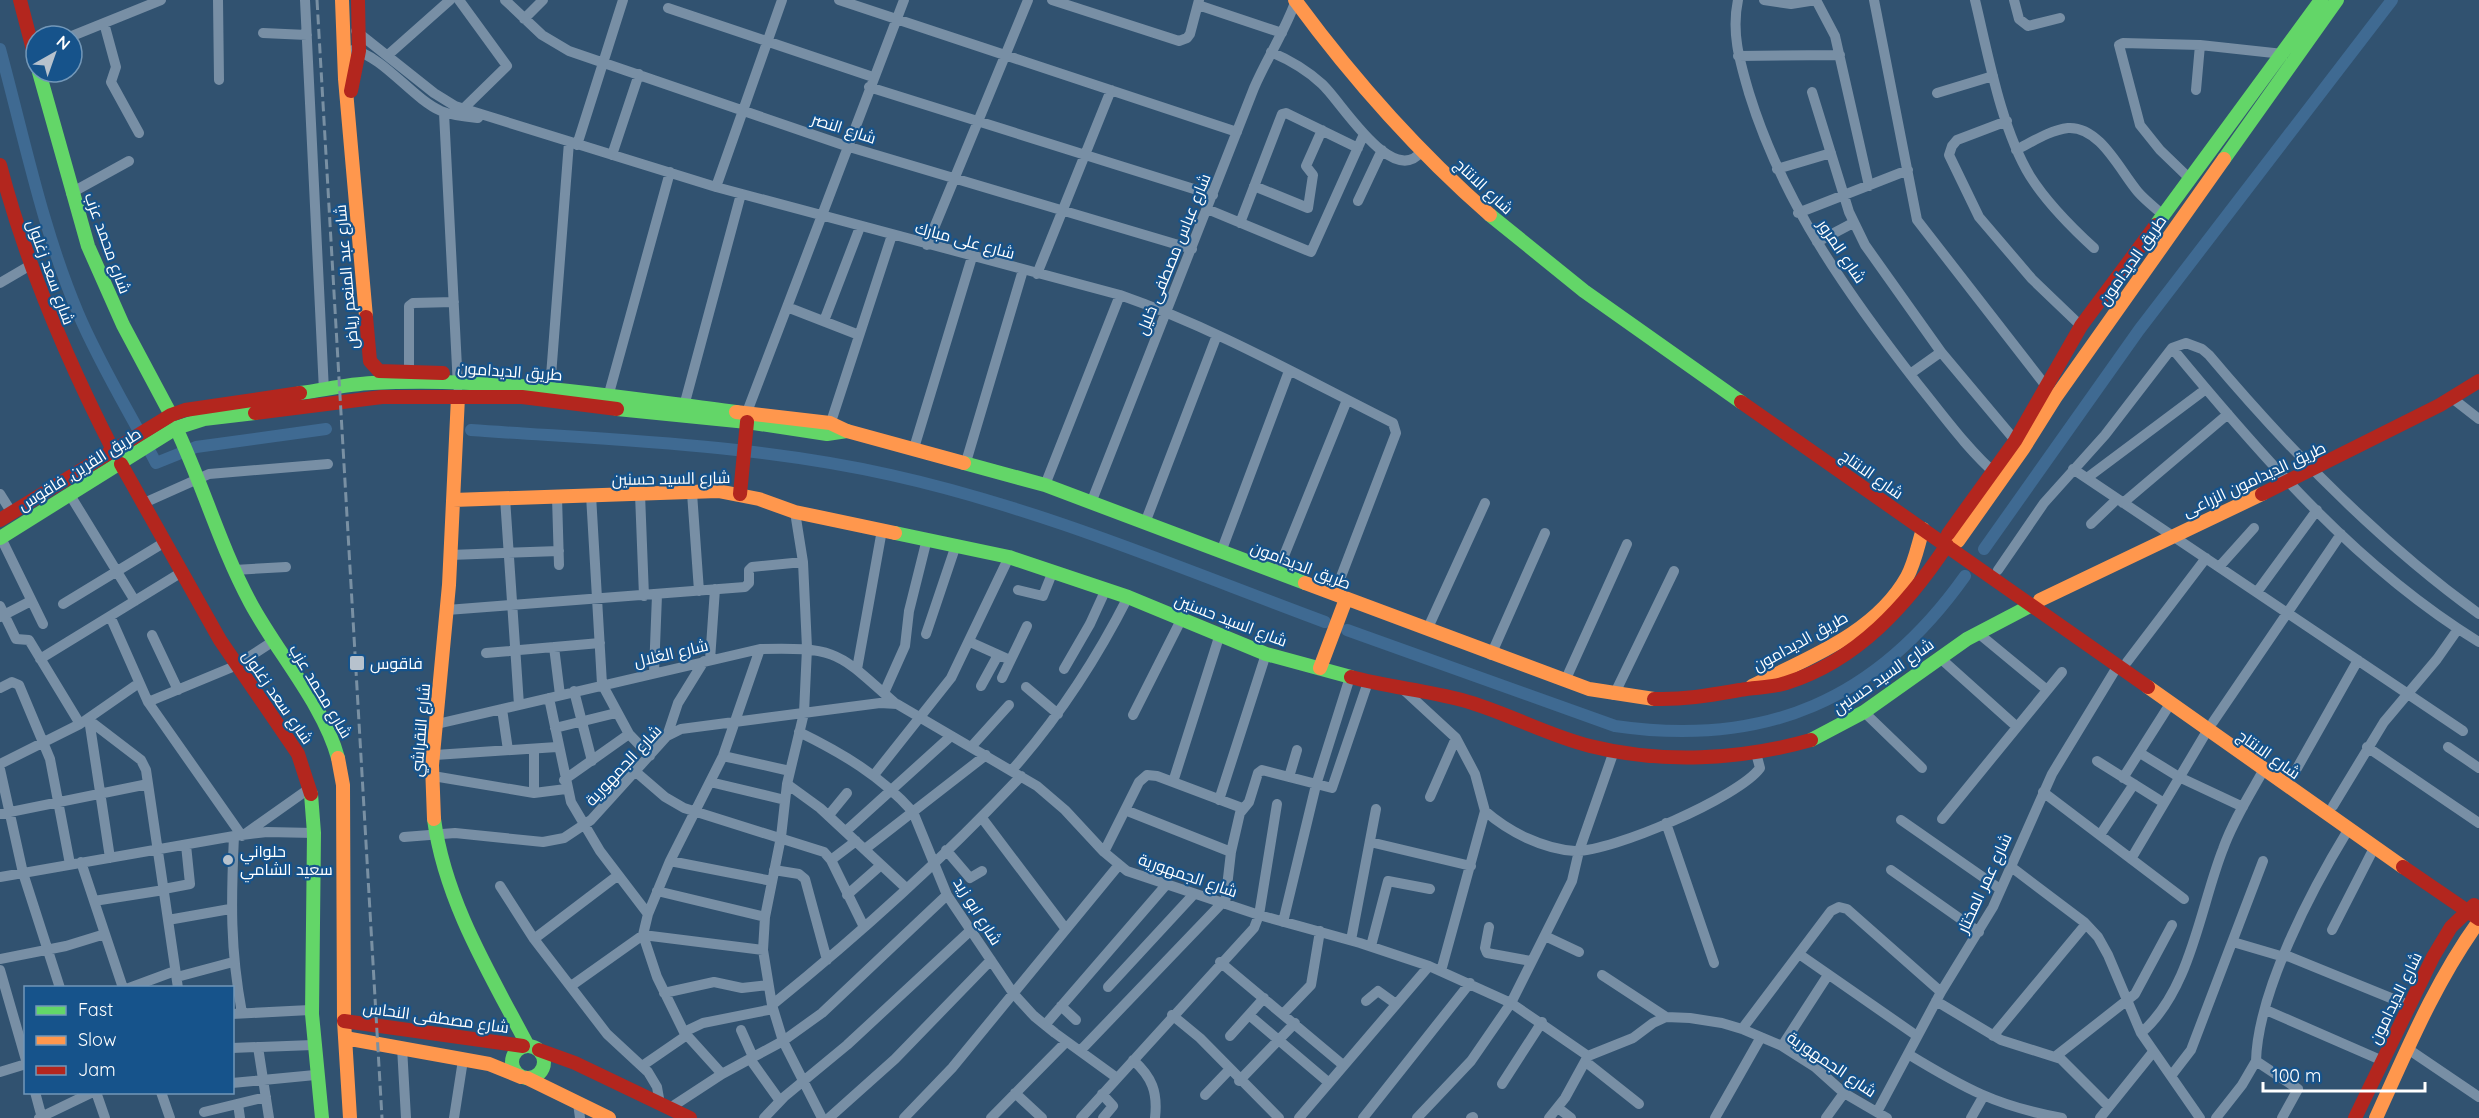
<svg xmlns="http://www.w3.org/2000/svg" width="2479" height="1118" viewBox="0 0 2479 1118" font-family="Quicksand,Cairo,sans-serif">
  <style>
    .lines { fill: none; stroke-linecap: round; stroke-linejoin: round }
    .canal { stroke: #3f6a92; stroke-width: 12 }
    .street { stroke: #788fa5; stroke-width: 10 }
    .fast { stroke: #63d668; stroke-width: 14 }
    .slow { stroke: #ff974d; stroke-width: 14 }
    .jam { stroke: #b3261e; stroke-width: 14 }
    .rail { stroke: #7990a3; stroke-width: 3; stroke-dasharray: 10 4.5; stroke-linecap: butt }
    .poi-dot { fill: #b7c2cd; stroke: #16538b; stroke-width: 2 }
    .labels { text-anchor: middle; stroke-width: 4.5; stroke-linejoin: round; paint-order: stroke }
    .street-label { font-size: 16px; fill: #fff; stroke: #16538b }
    .poi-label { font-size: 16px; fill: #fff; stroke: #16538b; text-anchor: start }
  </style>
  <rect width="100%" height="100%" fill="#315270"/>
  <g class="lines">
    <path class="canal" d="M0,49C24,137 42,228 78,313C100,365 130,413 156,463L196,447L326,429
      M471,430C611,440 753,444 891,475C1040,508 1182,569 1325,622
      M1984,549L2139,330L2392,0
      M1347,630L1615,726C1766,748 1877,700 1965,576"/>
    <path class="street" d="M218,0L219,80
      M305,0L324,391
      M459,0L507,66L463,109
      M505,0L542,35L569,51L846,146L1192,249
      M839,0L1237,132
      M1052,0L1179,41L1187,38L1190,34L1199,0
      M1738,0C1731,33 1740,62 1749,93C1783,203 1847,293 1917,383C1943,415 1967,449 1998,476
      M1764,0L1791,4L1816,0
      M1816,0L1835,36L1869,186
      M1874,0L1917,220L2049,390
      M1975,0C1988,54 2001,128 2030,176C2047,203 2070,226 2094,248
      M2014,0L2019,19L2028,26L2060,18
      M1198,5L1282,33
      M668,8L873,77
      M524,19L543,0
      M104,23L116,67L111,82L139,133
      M356,31L434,93L455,106L716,187L1120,295C1215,328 1303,378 1393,423L1396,433L1334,595
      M263,33L307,35
      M72,36L161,0
      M353,50C383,56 413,99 441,111C453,116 466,117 478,118
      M1271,52C1290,60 1307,70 1322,84C1341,101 1392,189 1422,151
      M388,55L450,0
      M1738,56L1840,55
      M869,87L1213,195
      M2196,90L2200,45
      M1812,92L1849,212L1865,245L1941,352L2019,445
      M1937,93L1993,76
      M444,113L458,387
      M2007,121L1957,140L1952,146L1949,155L1979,217L2032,279L2081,326
      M577,145L623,0
      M2016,150C2032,142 2050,130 2068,128C2100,126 2120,171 2138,192C2145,200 2154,207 2162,214
      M612,155L639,74
      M1777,169L1831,153
      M2188,177L2160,150L2140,125L2119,45L2123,43L2200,45L2283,54
      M1254,186L1308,208L1313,175L1306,166L1322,130
      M716,187L782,0
      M71,193L129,161
      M1358,201L1382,150
      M1207,209L1311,252L1364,134
      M1798,213L1908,170
      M1240,223L1282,114L1286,113L1358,148
      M1817,242L1853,223
      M927,245L1028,0
      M1037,274L1111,90
      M0,283L29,266
      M787,307L859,335
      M824,321L860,227
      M2172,348C2262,457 2358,568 2479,642
      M409,371V306L413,303L454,302
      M1910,374L1941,352
      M550,389L569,142
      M608,397L670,172
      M2452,398L2479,419
      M684,406L741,194
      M747,412L904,0
      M829,428L892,235
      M914,448L972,257
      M966,462L1023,270
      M2073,469L2463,731
      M2087,478L2206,389
      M1045,485L1120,295
      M692,493L699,591
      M0,494L12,513
      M640,494L644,596
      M70,495L135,601
      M591,495L602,684L629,734L650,756
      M557,497L559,565
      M505,498L519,705
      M144,503L209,474L328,464
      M1091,503L1254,88C1267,58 1285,31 1296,0
      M2123,503L2228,414
      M795,512L803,562L807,648L804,713L787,784L781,837L765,917L763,950L772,1005L783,1041L822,1118
      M1145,523L1217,335
      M2091,524L2117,499
      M1,538L43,624
      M1221,552L1289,371
      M450,555L559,551
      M2219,567L2254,528
      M234,570L286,567
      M1998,570L2044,503L2105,435L2172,348L2186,343L2202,349L2209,355C2289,450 2378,541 2479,614
      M1277,573L1347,400
      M1018,590L1043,596L1053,571
      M2257,592L2317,510
      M63,604L165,542
      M0,606L16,639L29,640L80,724
      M447,610L745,587L749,583V570L752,567L803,562
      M110,616L148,702L242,836
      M0,617L31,601
      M1427,630L1485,503
      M1978,633L2047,690
      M926,634L956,545
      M152,635L178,690
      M970,642L1010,660
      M554,647L560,695
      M486,653L600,643
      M1491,655L1545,533
      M1939,657L2017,727
      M40,659L182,572
      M710,660L715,589
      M2127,662L2206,558
      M857,669L882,530
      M1064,669L1090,624L1106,589
      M654,672L657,595
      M1002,678L1027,626
      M1565,681L1627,544
      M981,686L998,655
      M1026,687L1058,714
      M0,688L12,682L19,685L50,759L70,864
      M574,691L592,761
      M1405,691L1456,738L1475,774L1485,811L1441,971
      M884,693L905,646L909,611L927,539
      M1614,695L1674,571
      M549,698L571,802L600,851L648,914
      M148,702L235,666L272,642
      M502,709L508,750
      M1864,712L1922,768
      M1133,715L1182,618
      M89,719L110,858
      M90,721L141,760L146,770L178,988
      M2213,722L2341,534
      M437,724L760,649C840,647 838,653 896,704
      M555,728L616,713
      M799,732C842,753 881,776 913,812L947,895L1013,993L1034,1016L1055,1033L1117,1078
      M667,736L678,703L704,661
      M971,747L1009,705
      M2367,747L2479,823
      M2448,747L2479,768
      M534,749V793
      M2140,753L2179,777L2243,807
      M435,755L557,747
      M723,756L790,771
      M2097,761L2164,803
      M0,764L80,724L139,683
      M0,769L23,873L60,988
      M1012,770C1059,717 1096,660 1128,597
      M636,772L665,797L684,808L824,852L831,860L864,927
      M874,775L951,678L1009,557
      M433,776L534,793L566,789
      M1289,777L1297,750
      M2292,777L2358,660
      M2123,778L2170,704
      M564,780L629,734
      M710,782L785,800
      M1173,782L1220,634
      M787,784L820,808L906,888
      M2043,792L2184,899
      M1430,797L1456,738
      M1219,800L1266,654
      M2333,806L2384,722L2437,659L2458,629
      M1125,810L1231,852
      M1485,811C1509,832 1543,849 1575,851C1612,852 1739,797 1760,768L1756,753
      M0,814L148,784
      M829,815L847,793
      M982,818L1065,928
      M1942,819L2062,672
      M1901,820L2000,889
      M1666,823L1714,963
      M846,831L951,736
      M245,834L310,788
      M2100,835L2134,784
      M234,836C231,901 230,949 242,1013
      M404,837L455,833L543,842L564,838L591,820L667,736L681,729L880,703L897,704L1037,786L1065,810L1104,852L1127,871L1259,915L1360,943L1429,966L1511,1003L1588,1056L1633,1038L1653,1023L1666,1017L1690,1018L1722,1023L1742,1029L1782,1046L1815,1067L1844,1093L1887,1118
      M1370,842L1471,866
      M865,849L986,755
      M946,850L970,878L982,871
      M1104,852L1139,782L1147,775L1157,776L1242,808
      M2131,859L2207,731
      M831,860L856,841
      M670,861L772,881
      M81,862L123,988
      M2010,866L2084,922L2098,937L2108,955L2141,1033L2200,1118
      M774,870L799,874L805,879L827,960
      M1891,870L1979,932
      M0,877L234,836L267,832L314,833
      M500,886L534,939L607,1034L648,1072L657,1087L660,1104
      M164,889L190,884L186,845
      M657,891L765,917
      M847,895L881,865
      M94,901L164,890
      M1225,904L1231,852L1240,813L1249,802L1258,773L1262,770L1332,788L1368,682
      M168,920L230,909
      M1283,922L1316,785L1350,677
      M1489,927L1485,948L1487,953L1531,961
      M2332,930L2374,848
      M1545,936L1579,952
      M534,939L617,876
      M1351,940L1376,809
      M2233,942L2284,957
      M1371,946L1388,881L1430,889
      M1799,954L1917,1036
      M2285,955L2408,1005
      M0,959L66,946L105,934
      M1220,962L1343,1065
      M0,970L26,1060
      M1602,975L1666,1017
      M177,977L233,962
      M571,986L643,935L763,950
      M1108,987L1194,894
      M129,988L175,971
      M664,993L714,982L742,988L768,985
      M1366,1001L1378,991L1396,1004
      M1936,1001L2001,1040L2061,1059L2109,1107
      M772,1005C860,934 944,858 1021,776
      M1061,1006L1076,1020
      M2266,1010L2383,1061
      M1284,1013L1311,985L1320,931
      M232,1014L310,1010
      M1172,1015L1200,1038L1279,1118
      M1249,1015L1328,1082
      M1045,1025L1166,885
      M1742,1029L1831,911L1839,907L1847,909L1941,992
      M741,1030L753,1057
      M684,1032L703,1023L773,1009
      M2141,1033C2191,990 2200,907 2223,849C2233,821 2249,796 2263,771
      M1230,1036L1264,998
      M1993,1036L2086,924
      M1782,1046L1828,975
      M258,1047L269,1118
      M402,1047L406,1118
      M232,1048L313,1045
      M2408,1049L2479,1097
      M1080,1051L1222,903
      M1908,1054C1964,1088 1996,1106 2062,1118
      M2056,1056L2135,994L2172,925
      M750,1059L780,1101
      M1133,1060C1152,1077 1158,1092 1155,1118
      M1586,1062L1639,1104
      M642,1066L687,1035
      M0,1072L26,1064
      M722,1074L684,1032L657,977L643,935L648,914L670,861L723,756L760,649
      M2171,1076L2191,1050L2263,861
      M1239,1081L1295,1023
      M232,1083L315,1075
      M1502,1084L1542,1022
      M35,1092L42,1118
      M96,1092L105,1118
      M161,1092L170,1118
      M1015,1093L1042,1118
      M1102,1094L1113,1106L1103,1118
      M1205,1095L1229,1070
      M578,1103L580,1118
      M238,1104L240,1118
      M670,1108L722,1074L783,1041L822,1013L947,895
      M1558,1108L1571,1118
      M204,1112L266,1097
      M1877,1112L1941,992L1993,907L2052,774L2117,667
      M39,1118L93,1092
      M454,1118L463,1060
      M764,1118L784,1097L847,1045L971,930
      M829,1118L895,1059L991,960
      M904,1118L952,1068L1118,866
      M991,1118L1066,1042
      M1081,1118L1254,928L1259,915L1277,804
      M1299,1118L1429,966
      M1363,1118L1470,983
      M1417,1118L1471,1061L1511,1003L1572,881L1579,851L1614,751
      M1471,1118L1473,1117
      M1549,1118L1565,1098L1588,1056
      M1715,1118L1761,1037
      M1826,1118L1844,1093
      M1971,1118L1983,1097
      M2100,1118L2153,1052
      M2216,1118L2242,1085L2256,1061
      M2282,1118L2298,1089L2256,1061C2258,991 2312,889 2348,830"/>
    <path class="fast" d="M39,72L88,246L123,325L171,415
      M2224,159L2337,0
      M1490,215L1584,291L1741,402
      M2156,225L2321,0
      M300,393C323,390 348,384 372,383C493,376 615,397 736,412
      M617,409L747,422L827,434L847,431
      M176,428C203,485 220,546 250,602C276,651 324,705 338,758
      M964,463L1045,485L1305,583
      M895,533L1009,557L1128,597L1266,654L1351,677
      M0,538L176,428L204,419L255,413
      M1811,740L1864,712L1967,639L2032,605
      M311,794L314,833L312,1014L322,1118
      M434,819C445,901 490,974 528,1046
      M512 1062a16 16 0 1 1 32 0a16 16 0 1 1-32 0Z"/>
    <path class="slow" d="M342,0L345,79L366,317
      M1295,0C1353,79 1417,151 1490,215
      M736,412L830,423L847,431L964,463
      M453,500L718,491L759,499L795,512L895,533
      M1958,541L2023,449L2055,398L2224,159
      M1305,583L1589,689L1654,699
      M2040,600L2262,494
      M1320,668L1346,599
      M1752,686C1807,658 1875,634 1907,577C1915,562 1918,545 1923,529
      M2148,687L2403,867
      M338,758L343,785L344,1021L350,1118
      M434,819L432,765L449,585L458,397
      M345,1038L489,1064L521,1077
      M527,1078L609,1118
      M2376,1118C2407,1050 2435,982 2479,921"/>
    <path class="jam" d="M20,0L36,61
      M351,91L359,51L358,0
      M0,165C26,265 66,358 113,450
      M366,317L370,361L379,371L443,373
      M1741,402L2148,687
      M255,413L382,397H522L617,409
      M121,464L220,640L298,754L311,794
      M740,494L747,422
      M2262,494L2440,405L2479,381
      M0,520L171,415L185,410L300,393
      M1948,534L2015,441L2081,326L2156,225
      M1351,677C1387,687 1425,690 1462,700C1506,712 1546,735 1590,746C1662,764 1740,760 1811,740
      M1654,699C1684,700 1711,695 1740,690C1755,687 1771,688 1786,683C1857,661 1907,605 1947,545
      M2403,867L2479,919
      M344,1021L523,1046
      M539,1050L575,1063L690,1118
      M2355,1118L2433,957L2451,927L2474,905"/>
    <path class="rail" d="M317,0L382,1118"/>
  </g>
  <g class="poi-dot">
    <rect x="349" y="655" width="16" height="16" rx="3"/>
    <circle cx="228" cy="860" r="6"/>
  </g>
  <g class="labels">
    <g class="street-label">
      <text transform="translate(844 128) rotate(18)" y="6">شارع النصر</text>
      <text transform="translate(1484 186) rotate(43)" y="6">شارع الانتاج</text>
      <text transform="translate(965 240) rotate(15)" y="6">شارع على مبارك</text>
      <text transform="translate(108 243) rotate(70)" y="6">شارع محمد عزب</text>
      <text transform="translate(1842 251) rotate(56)" y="6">شارع المرور</text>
      <text transform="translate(1173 254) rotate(-68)" y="6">شارع عباس مصطفى خليل</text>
      <text transform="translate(2132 260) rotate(-55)" y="6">طريق الديدامون</text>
      <text transform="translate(51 272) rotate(70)" y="6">شارع سعد زغلول</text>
      <text transform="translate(346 277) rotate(-95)" y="6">شارع عبد المنعم رياض</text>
      <text transform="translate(510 371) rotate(4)" y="6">طريق الديدامون</text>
      <text transform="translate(79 469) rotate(-32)" y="6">طريق القرين, فاقوس</text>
      <text transform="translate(1872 474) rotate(35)" y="6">شارع الانتاج</text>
      <text transform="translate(671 478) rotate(-1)" y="6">شارع السيد حسنين</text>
      <text transform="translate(2254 479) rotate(-25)" y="6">طريق الديدامون الزراعى</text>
      <text transform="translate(1301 565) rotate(21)" y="6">طريق الديدامون</text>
      <text transform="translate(1231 620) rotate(21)" y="6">شارع السيد حسنين</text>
      <text transform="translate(1800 641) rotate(-29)" y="6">طريق الديدامون</text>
      <text transform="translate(671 653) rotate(-13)" y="6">شارع الغلال</text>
      <text transform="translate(1883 676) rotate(-35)" y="6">شارع السيد حسنين</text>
      <text transform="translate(321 691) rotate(59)" y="6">شارع محمد عزب</text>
      <text transform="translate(278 697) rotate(55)" y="6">شارع سعد زغلول</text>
      <text transform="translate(420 730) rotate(-85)" y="6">شارع النقراشي</text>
      <text transform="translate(2269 754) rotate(35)" y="6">شارع الانتاج</text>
      <text transform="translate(623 765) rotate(-47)" y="6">شارع الجمهورية</text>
      <text transform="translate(1188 875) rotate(19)" y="6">شارع الجمهورية</text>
      <text transform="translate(1984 883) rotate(-65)" y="6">شارع عمر المختار</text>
      <text transform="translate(978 911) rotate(58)" y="6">شارع ابو زيد</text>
      <text transform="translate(2395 998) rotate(-64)" y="6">شارع الديدامون</text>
      <text transform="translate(436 1017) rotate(8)" y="6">شارع مصطفى النحاس</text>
      <text transform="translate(1832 1064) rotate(34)" y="6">شارع الجمهورية</text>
    </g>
    <g class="poi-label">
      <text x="370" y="669">فاقوس</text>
      <text x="240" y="857">حلواني<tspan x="240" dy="18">سعيد الشامي</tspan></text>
    </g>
  </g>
  <rect x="24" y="986" width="210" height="108" fill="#16538b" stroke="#7398b9" stroke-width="1.5"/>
  <rect x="36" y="1006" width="30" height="9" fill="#63d668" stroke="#7398b9" stroke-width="1.5"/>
  <text x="78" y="1016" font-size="18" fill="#ffffff">Fast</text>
  <rect x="36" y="1036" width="30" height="9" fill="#ff974d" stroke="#7398b9" stroke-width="1.5"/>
  <text x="78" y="1046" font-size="18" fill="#ffffff">Slow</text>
  <rect x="36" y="1066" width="30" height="9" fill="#b3261e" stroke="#7398b9" stroke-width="1.5"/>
  <text x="78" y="1076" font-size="18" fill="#ffffff">Jam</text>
  <g transform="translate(54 54) rotate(40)"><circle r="28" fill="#16538b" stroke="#7398b9" stroke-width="1.5"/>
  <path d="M0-4.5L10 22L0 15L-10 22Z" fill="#b7c2cd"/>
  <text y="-9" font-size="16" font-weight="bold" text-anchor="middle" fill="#ffffff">N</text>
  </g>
  <path d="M2263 1082v9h162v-9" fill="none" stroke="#ffffff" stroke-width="3"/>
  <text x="2272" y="1082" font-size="18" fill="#ffffff" stroke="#16538b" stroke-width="4.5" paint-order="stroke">100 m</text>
</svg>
